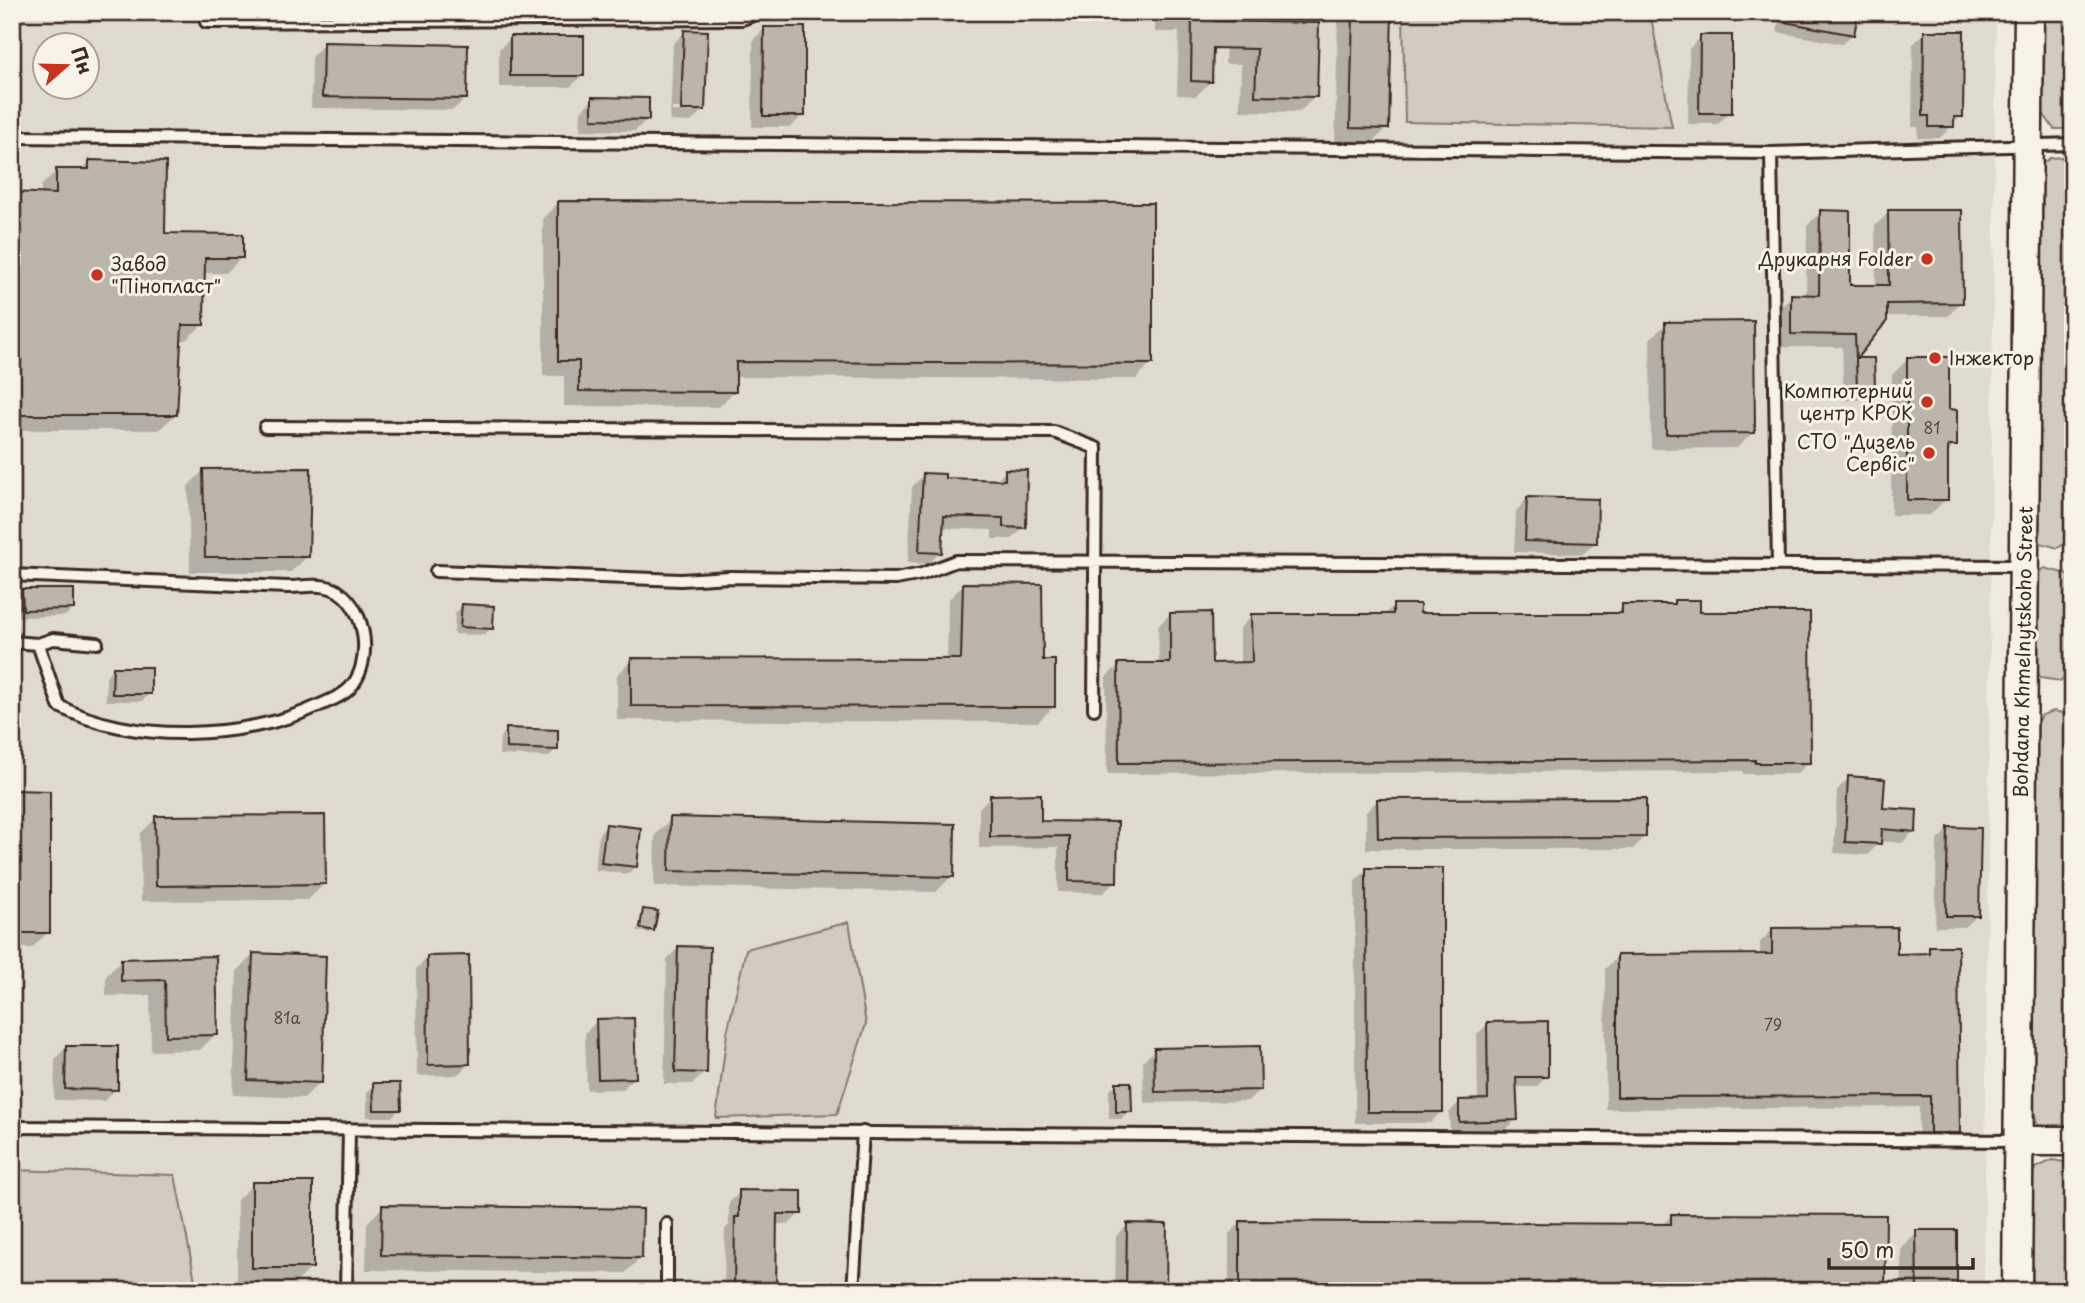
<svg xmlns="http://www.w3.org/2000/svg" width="2085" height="1303" viewBox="0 0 2085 1303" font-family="'Playpen Sans',sans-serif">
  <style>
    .built { fill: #e0dbd0; fill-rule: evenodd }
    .green { fill: #d1cbc0; stroke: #867a6f; stroke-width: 2 }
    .shadow { fill: #0003; fill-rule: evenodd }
    .building { fill: #bdb5aa; stroke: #3b2a1e; stroke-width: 2 }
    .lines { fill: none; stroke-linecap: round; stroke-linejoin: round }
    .service-casing { stroke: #3b2a1e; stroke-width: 16 }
    .tertiary-casing { stroke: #3b2a1e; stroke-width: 33 }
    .service { stroke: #f7f3e8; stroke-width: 10 }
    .tertiary { stroke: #f7f3e8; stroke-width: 28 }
    .poi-dot { fill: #c8321e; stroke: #f7f3e8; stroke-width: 2.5 }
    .labels { text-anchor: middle; stroke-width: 6; stroke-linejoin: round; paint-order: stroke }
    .number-label { font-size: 16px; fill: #5c4d41 }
    .poi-label { font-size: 19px; fill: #3b2a1e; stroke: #f7f3e8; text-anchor: end }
    .street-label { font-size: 19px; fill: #3b2a1e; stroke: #f7f3e8 }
  </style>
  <rect width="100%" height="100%" fill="#efebe0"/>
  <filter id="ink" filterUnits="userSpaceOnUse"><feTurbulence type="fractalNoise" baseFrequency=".0143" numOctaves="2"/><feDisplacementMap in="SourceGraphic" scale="14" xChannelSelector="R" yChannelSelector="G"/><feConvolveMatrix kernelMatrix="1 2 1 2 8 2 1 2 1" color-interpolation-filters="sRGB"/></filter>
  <g filter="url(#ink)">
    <path class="built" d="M12,12H1996L1984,1291H12ZM46,46H88V88H46Z"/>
    <path class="green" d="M1403,12H1650L1672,127L1405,122Z
      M2038,12H2073V125L2066,129H2054L2037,105Z
      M2062,157L2073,167V538L2058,548L2037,542L2038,167L2050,158Z
      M2044,568L2067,574L2073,581V671L2060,681L2041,678L2033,665L2034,576Z
      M2054,711L2063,713L2073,724V1126L2053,1129L2038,1127L2034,1110V729L2042,715Z
      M849,922L866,1024L837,1114L716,1118L727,1033L746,949Z
      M2053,1160L2064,1162L2073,1167V1291H2029L2031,1184L2035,1168Z
      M12,1170L175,1175L197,1291H12Z"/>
    <path class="shadow" d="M1155,12H1212L1211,81L1196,96L1177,95L1179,32H1155Z
      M1338,12H1390L1387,128L1371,144L1335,143Z
      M1781,12L1853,34L1842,44L1777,32Z
      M1242,23L1315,97L1299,112L1240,111L1241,64H1225L1226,39Z
      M765,28L803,115L791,127H752L753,40Z
      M685,32L703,110L691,122L670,121L673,44ZM672,108H694V112L672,111Z
      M1925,33L1961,116L1940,138H1918V127H1912L1913,44Z
      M1701,37L1730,112L1718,124H1688L1689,49Z
      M511,38L582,76L570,87H499V49Z
      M324,44L465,99L453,110L311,108L312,56Z
      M593,99L647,119L635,131L580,130L581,111Z
      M90,161L163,235L242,257L226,273H203L202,325L186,340H180L175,415L159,430H12V194L41,195V186L57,170L81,171Z
      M559,202L1151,363L1136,379L734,377V391L719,407L564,406V376H543V218Z
      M1821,212L1848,287H1876L1875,226L1889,212L1961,302L1948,316H1885L1853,360H1872L1873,386L1859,400H1844L1842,347H1778V310L1792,296H1806L1807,226Z
      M1666,324L1753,432L1737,448L1651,449L1650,339Z
      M1908,359L1947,411L1955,445L1947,454L1946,499L1930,515H1891L1892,375Z
      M204,470L307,557L291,572H190L188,486Z
      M1006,471L1024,527L1012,539H992V530L941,528L940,552L929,564L908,563L912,487L923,475L943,480L995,481Z
      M1527,499L1595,543L1583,554L1514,552L1516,511Z
      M963,585L1053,707L1038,722L617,720V675L632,660L947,661L948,600Z
      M23,591L73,609L65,616L16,617L15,599Z
      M1675,602L1698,614L1809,762L1797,774H1743V771L1107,774L1106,677L1119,665H1159L1158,626L1170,614L1211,664H1240V628L1252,616L1384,615L1393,606L1418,615H1614L1623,606H1671Z
      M462,606L491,628L484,635L454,634L455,613Z
      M113,668L149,694L142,701H106V676Z
      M507,730L556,749L549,757L499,755L500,737Z
      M1849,778L1881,809L1914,831L1902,843L1880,841L1868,855L1834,853L1837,790Z
      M12,792L48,932L32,948H12Z
      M990,797L1039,823L1116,824L1115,881L1103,893L1058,892V847L979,848V808Z
      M1378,800L1644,837L1633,849H1366V812Z
      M156,818L324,884L308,900L141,901L140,834Z
      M671,819L952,876L936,892L654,886L655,835Z
      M607,826L635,867L628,874L595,870L599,833Z
      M1949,829L1977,916L1965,927H1935L1937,841Z
      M1367,870L1442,1111L1430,1123H1355V881Z
      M644,910L653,930L649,933L637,931Z
      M1772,930L1895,955H1922L1930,948L1958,1132L1946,1144H1918L1919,1107L1606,1109L1605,969L1617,957L1760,956V942Z
      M678,948L705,1072L693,1084H664L667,959Z
      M253,955L320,1082L304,1098L233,1095L237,971Z
      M214,958L216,1034L200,1050L151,1051L150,995L106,996V976L122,960Z
      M427,958L469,1064L457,1075L417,1076L416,969Z
      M597,1021L634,1077L623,1089L587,1090L585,1033Z
      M1488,1024L1546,1077L1536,1087H1515L1516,1119L1506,1130L1450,1132L1449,1113L1459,1102L1478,1101L1477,1034Z
      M66,1047L116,1089L104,1101L54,1100L55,1059Z
      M1155,1050L1259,1090L1248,1101L1144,1103L1143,1061Z
      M1116,1084L1130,1111L1122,1119H1109V1091Z
      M374,1085L399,1109L392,1117H367V1093Z
      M253,1184L312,1267L296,1283H237V1200Z
      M740,1192L800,1213L789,1224H775L774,1291H724L725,1229L729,1225V1203Z
      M383,1207L640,1258L625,1273L366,1270L367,1223Z
      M1672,1215L1884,1291H1229V1234L1241,1222L1661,1226Z
      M1128,1225L1164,1291H1115L1116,1236Z
      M1917,1232L1956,1291H1902L1901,1248Z
      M369,1288H416V1291H366Z"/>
    <path class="building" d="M1192,12H1214V21L1319,23L1317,97L1255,96L1257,49L1213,48L1212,82L1191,81Z
      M1353,12H1392L1389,129L1350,128Z
      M1775,12H1847L1858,14L1854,35L1774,20Z
      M764,27H805V116H763Z
      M684,30L708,31L705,110H681Z
      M1924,31H1964L1963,117H1954V127H1929V116H1923Z
      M1700,35H1732V113H1699Z
      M510,36H584V76H510Z
      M323,42L468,45L467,99L322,97Z
      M592,97L649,98V120L592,119Z
      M89,160L166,162L165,233L243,234V258H205L204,325H182L177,415H12V192L56,194V169H89Z
      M558,201L1153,203V364L736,362V392L579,391V361H558Z
      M1820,210L1850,211V285H1889L1888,210H1962L1963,303L1887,304V321L1857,358H1874L1875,387L1857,388L1855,335L1791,334V294L1819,295Z
      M1754,321L1755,433L1666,434L1665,322Z
      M1907,357H1949V409L1957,410V446H1948V500H1907Z
      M311,468L309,557H205L203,469Z
      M1005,469L1027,470L1026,528L1003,527V518L944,516L942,553L919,552L923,473L945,474V478L1005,480Z
      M1527,497L1598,499L1597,543L1525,541Z
      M963,583L1042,584L1043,660H1055V707L631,706V658L961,659Z
      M22,589H74V609L23,610Z
      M1674,600H1700V612H1810L1811,763H1755V760L1119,763L1118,663H1170V613L1211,612L1212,663L1252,662L1251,614H1393V604H1420V613H1622V604H1674Z
      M462,604L494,606L493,629L460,627Z
      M113,667H151V694H112Z
      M506,728L558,730V750L506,748Z
      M1848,776L1885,779L1883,808L1917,810L1916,832L1882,829L1881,844L1845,842Z
      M12,790L50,791V933H12Z
      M1041,794V821L1118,822L1117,882L1069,881V836L990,837V795Z
      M1646,798V837L1378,838L1377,799Z
      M325,815L326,884L156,886L155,816Z
      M670,817L955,824L954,877L669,871Z
      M606,824L641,828L637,867L601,863Z
      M1948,827L1981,828L1979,916H1946Z
      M1366,868H1443V1112H1367Z
      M643,909L658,911L654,931L640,928Z
      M1897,927V954L1929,953V946H1958L1960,1133H1930V1096L1617,1097V955L1772,954V928Z
      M678,946L710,947L707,1073L675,1072Z
      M253,953L326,956L322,1083L248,1080Z
      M469,955L470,1064L428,1065L427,956Z
      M216,956L218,1035L166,1036L165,980L121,981V959Z
      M634,1018L636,1078L598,1079L596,1019Z
      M1548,1021V1077H1516L1518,1120L1459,1122V1100L1488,1099L1487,1022Z
      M66,1046H118V1090L65,1089Z
      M1260,1046L1261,1090L1155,1092L1154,1048Z
      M1116,1082H1131L1132,1112H1116Z
      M373,1083H400L401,1110H374Z
      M252,1182H313V1268H252Z
      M739,1190L802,1191V1214H777L776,1291H734L735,1217H739Z
      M382,1205L643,1209L642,1258L381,1255Z
      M1671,1214L1886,1215L1885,1291H1240V1221L1671,1224Z
      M1127,1223L1167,1224L1166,1291H1126Z
      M1916,1230H1957V1291H1917Z"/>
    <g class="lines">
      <g class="service-casing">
        <path id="service" d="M206,22L742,19L761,12
          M12,137L1771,153L2073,144
          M1771,153L1778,565
          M265,427L1054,432L1096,448L1094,709
          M436,571L681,580L729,577L896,579L922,574L956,561L2022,566
          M12,575L287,587C303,587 325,582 339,592C367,611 373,663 350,688C342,697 328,701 318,706C245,740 130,744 59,706L38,644L53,639L97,643
          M12,642L38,644
          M12,1127L2016,1141
          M667,1290V1224
          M346,1291L349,1129
          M637,1291H670
          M853,1291L863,1132"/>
      </g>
      <g class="tertiary-casing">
        <path id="tertiary" d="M2019,1141H2073
          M2017,1291L2029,12"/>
      </g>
      <use href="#service" class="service"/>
      <use href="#tertiary" class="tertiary"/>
    </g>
  </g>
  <g class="poi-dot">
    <circle cx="1927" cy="259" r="7"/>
    <circle cx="97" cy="275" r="7"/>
    <circle cx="1935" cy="358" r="7"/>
    <circle cx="1927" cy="402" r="7"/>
    <circle cx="1929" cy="453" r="7"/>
  </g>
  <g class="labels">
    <g class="number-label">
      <text x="1932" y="434">81</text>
      <text x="287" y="1024">81а</text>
      <text x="1773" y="1031">79</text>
    </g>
    <g class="poi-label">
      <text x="1913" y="266">Друкарня Folder</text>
      <text x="111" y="271" text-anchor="start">Завод<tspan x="111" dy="22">"Пінопласт"</tspan></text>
      <text x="1949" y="365" text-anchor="start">Інжектор</text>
      <text x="1913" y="398">Компютерний<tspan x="1913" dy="22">центр КРОК</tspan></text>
      <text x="1915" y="449">СТО "Дизель<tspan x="1915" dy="22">Сервіс"</tspan></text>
    </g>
    <g class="street-label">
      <text transform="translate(2023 652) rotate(-89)" y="7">Bohdana Khmelnytskoho Street</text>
    </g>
  </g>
  <rect width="2085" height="1303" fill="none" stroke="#f7f3e8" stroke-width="42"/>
  <rect x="21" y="21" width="2043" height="1261" fill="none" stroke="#3b2a1e" stroke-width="2.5" filter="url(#ink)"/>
  <g transform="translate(66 66) rotate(70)"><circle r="33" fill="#f7f3e8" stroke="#aca397" stroke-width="2"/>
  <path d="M0-5L12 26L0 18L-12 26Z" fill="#c8321e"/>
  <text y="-10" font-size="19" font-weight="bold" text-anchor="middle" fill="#3b2a1e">Пн</text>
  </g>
  <path d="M1829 1258v10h144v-10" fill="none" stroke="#3b2a1e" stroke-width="3.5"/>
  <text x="1840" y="1258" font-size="21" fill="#3b2a1e" stroke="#f7f3e8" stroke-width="5" paint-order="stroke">50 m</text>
</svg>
